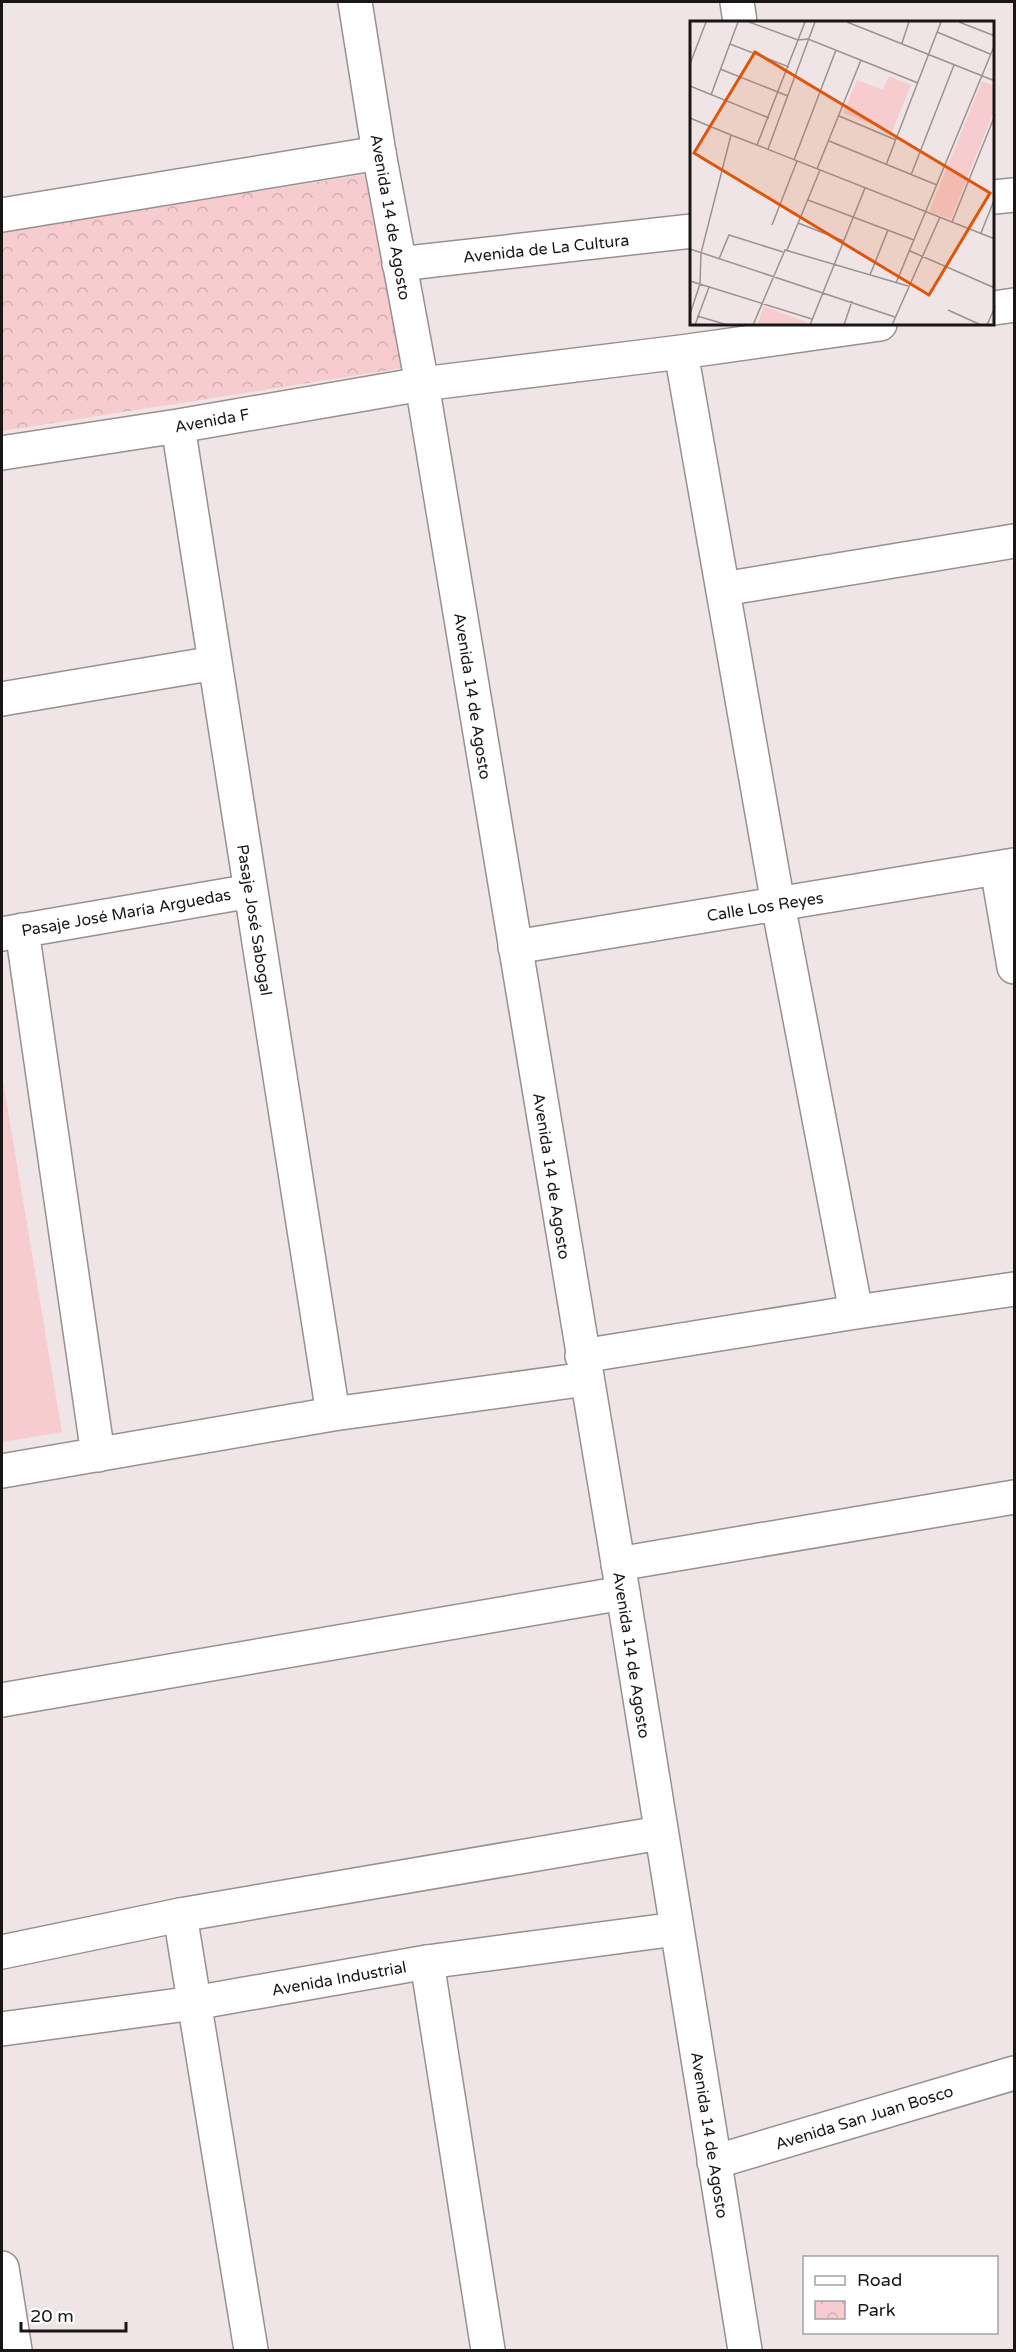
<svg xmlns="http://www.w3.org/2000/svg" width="1016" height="2352" viewBox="0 0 1016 2352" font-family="'Varela Round',sans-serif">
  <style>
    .park { fill: url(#park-crowns) }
    .pitch { fill: #f7cccf }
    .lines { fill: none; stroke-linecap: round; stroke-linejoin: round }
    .street-casing { stroke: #998f90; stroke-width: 36 }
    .secondary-casing { stroke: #998f90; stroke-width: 36 }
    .street { stroke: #fff; stroke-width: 33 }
    .secondary { stroke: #fff; stroke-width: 33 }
    .labels { text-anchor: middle; stroke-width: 6; stroke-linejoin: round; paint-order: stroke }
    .street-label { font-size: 16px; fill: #1a1616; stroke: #fff }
    .inset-road { fill: none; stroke: #9a9293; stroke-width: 1.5 }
    .view { fill: #de560c; fill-opacity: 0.15; stroke: #de560c; stroke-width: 3 }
    .inset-edge { fill: none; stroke: #1a1616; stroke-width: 3 }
  </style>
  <defs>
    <pattern id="park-crowns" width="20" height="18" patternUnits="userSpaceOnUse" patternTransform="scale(1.5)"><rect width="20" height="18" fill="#f7cccf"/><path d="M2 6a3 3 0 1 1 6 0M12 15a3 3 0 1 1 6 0" fill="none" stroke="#d3aeb1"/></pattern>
  </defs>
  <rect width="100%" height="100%" fill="#f0e5e6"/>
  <path class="park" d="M367,174L410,367L2,431V232Z"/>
  <path class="pitch" d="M2,1075L62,1432L2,1442Z"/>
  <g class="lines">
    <g class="street-casing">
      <path id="street" d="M737,2L740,22
        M2,215L379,153
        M994,308L1014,305
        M681,352L778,904L856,1312
        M178,426L333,1414
        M2,453L178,426L422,384L681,352L880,324
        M723,589L1014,541
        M2,699L215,663
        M997,868L1014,967
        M22,930L98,1455
        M2,934L251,891
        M515,947L1014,865
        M582,1356L856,1312L1014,1289
        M2,1471L333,1414L586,1379
        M618,1564L1014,1497
        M2,1700L623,1593
        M180,1915L251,2350
        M427,1962L488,2350
        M2,2268L15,2350"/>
    </g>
    <g class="secondary-casing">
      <path id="secondary" d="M355,2L379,153L422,384L623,1593L745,2350
        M994,197L1014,195
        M399,264L692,231
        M2,1952L180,1915L660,1833
        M2,2029L194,2003L427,1962L676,1929
        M714,2162L1014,2073"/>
    </g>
    <use href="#street" class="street"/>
    <use href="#secondary" class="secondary"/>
  </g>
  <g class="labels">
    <g class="street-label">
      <text transform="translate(391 217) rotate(80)" y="6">Avenida 14 de Agosto</text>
      <text transform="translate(546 248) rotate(-6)" y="6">Avenida de La Cultura</text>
      <text transform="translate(212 420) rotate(-10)" y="6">Avenida F</text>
      <text transform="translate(473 696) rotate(81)" y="6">Avenida 14 de Agosto</text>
      <text transform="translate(765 906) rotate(-9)" y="6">Calle Los Reyes</text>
      <text transform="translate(126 912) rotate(-10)" y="6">Pasaje José María Arguedas</text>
      <text transform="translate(255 920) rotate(81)" y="6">Pasaje José Sabogal</text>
      <text transform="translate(552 1176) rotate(81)" y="6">Avenida 14 de Agosto</text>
      <text transform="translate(632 1655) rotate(81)" y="6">Avenida 14 de Agosto</text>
      <text transform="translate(339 1978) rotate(-10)" y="6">Avenida Industrial</text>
      <text transform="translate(864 2117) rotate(-17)" y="6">Avenida San Juan Bosco</text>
      <text transform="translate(710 2135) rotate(81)" y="6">Avenida 14 de Agosto</text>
    </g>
  </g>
  <g transform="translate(690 21)">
    <rect width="304" height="304" fill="#f0e5e6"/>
    <path d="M292,60L304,65V90L261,198L239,191ZM74,285L117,301L116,304H67Z" fill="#f7cccf"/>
    <path d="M199,55L221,64L202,111L153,92L167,59L193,69Z" fill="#f7cccf"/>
    <path class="inset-road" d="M59,1L108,19L118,18L228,62M157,1L305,60M269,1L305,15M247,11L300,33M212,22L219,1M40,23L99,46M0,43L16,1M30,48L98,75M0,65L79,97M21,74L48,1M149,95L206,119M0,97L41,114M139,120L247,164M67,124L305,218M78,128L125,1M104,139L146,29M196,144L251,1M127,148L171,39M221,154L264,44M118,179L224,219M262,201L305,94M108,202L154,220M82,204L107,140M291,212L305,177M0,228L205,296M97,229L130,149M220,230L305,267M29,238L39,214L93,231M180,254L198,209M0,260L122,298M206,262L305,23M258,289L291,304M0,293L10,263L11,232L41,114L67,124L115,1M7,295L38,304M5,304L19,266M63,304L95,229L218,265M120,304L175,167M154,304L162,280M202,304L250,196M297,304L305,286"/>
    <path class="view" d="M65,31L300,172L239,274L4,132Z"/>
    <rect width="304" height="304" class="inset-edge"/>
  </g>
  <rect width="1016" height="2352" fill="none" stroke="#1a1616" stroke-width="6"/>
  <rect x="803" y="2256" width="195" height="78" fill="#ffffff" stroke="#a3a2a2" stroke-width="1.5"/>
  <rect x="815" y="2276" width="30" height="9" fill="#ffffff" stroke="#a3a2a2" stroke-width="1.5"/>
  <text x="857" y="2286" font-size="18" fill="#1a1616">Road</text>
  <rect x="815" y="2301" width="30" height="18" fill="url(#park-crowns)" stroke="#a3a2a2" stroke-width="1.5"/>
  <text x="857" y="2316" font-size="18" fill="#1a1616">Park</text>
  <path d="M21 2322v9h105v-9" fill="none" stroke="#1a1616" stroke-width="3"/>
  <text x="30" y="2322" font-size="18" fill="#1a1616" stroke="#ffffff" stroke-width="4.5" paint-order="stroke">20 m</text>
</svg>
